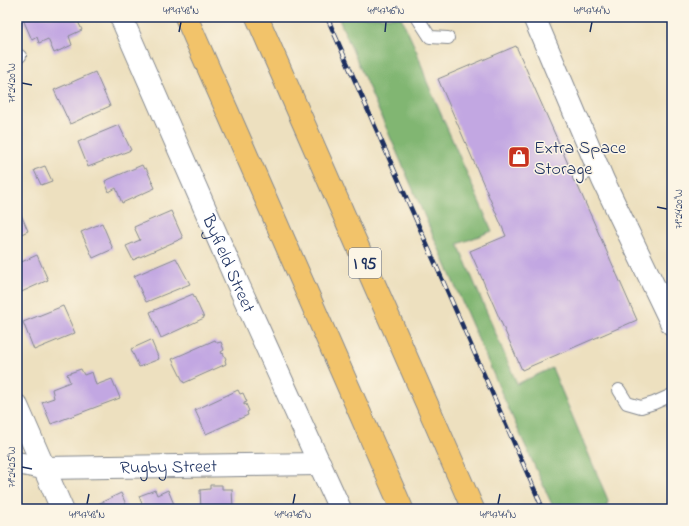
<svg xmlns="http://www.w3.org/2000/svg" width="689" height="526" viewBox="0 0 689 526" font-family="'Indie Flower',sans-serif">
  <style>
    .forest { fill: #81b672; stroke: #4e7268 }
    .building { fill: #c2a7e2 }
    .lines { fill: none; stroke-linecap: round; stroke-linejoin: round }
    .service-casing { stroke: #84888e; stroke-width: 14 }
    .minor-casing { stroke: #84888e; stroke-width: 24 }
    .tertiary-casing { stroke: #84888e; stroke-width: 24 }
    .motorway-casing { stroke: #84888e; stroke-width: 24 }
    .service { stroke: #fff; stroke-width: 12 }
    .minor { stroke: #fff; stroke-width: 22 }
    .tertiary { stroke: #fff; stroke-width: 22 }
    .motorway { stroke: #f2c36a; stroke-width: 22 }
    .rail-casing { stroke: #1b2f5e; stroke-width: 4.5 }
    .rail { stroke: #fcf5e5; stroke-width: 3; stroke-dasharray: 9; stroke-linecap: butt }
    .ticks { fill: none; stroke: #1b2f5e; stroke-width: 1.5 }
    .labels { text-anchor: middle; stroke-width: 3; stroke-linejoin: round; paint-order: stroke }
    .shield { fill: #fcf5e5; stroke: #5e6a86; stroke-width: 1 }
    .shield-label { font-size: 17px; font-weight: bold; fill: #1b2f5e }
    .poi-label { font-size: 18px; fill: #1b2f5e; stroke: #fcf5e5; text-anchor: start }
    .street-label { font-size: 18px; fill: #1b2f5e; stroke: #fcf5e5 }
    .neatline { fill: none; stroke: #1b2f5e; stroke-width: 1.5 }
    .ticks-label { font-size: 10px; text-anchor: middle; fill: #1b2f5e }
  </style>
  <rect width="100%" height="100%" fill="#fcf5e5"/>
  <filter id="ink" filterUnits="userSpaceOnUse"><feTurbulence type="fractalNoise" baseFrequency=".025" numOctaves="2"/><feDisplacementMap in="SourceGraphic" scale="8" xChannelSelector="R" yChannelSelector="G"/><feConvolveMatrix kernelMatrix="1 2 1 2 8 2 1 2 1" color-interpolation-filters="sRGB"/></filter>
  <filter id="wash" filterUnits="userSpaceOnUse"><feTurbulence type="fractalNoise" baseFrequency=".012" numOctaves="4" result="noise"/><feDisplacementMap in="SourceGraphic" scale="16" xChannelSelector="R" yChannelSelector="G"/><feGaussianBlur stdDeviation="0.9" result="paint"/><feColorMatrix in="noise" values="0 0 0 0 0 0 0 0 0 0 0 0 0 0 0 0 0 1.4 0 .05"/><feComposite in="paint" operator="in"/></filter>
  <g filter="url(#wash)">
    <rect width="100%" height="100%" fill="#ede0bf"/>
    <path class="forest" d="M338,17H401L417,52L427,82L492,231L458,244L517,384L552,368L608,500L607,509H554L502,394Z"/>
    <g id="blocks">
      <path class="building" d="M22,17H76L82,30L69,36L72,45L54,53L48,39L39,43L37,37L32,40Z
        M516,46L637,320L522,370L470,251L506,236L438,79Z
        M95,72L110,106L70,124L54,90Z
        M119,125L131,150L88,167L78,142Z
        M142,165L144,169L146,168L155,188L122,203L116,188L109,192L105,181Z
        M45,166L52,181L41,185L34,170Z
        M17,205L28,231L17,236Z
        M171,211L183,238L133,260L126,246L140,240L134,227Z
        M102,223L113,249L93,258L81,232Z
        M37,255L48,280L17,294V264Z
        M176,258L190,284L146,302L134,276Z
        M193,294L204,318L161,338L150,312Z
        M63,306L75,333L34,350L23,322Z
        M151,340L159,359L139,367L131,349Z
        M215,340L217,343L221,342L224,350L221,352L222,354L223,353L226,359L225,360L226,364L184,383L172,359Z
        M81,369L84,375L92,372L96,385L112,379L120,398L51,424L42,402L54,398L52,389L70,382L67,374Z
        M238,390L240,394L243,393L247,402L244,403V405L246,404L249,411L247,412L248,415L206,434L195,410Z
        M210,485H222V489H232L233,509H201L200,490L210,489Z
        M155,490L157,495L168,490L176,509H144L139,496Z
        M121,493L128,509H101L98,504Z"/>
    </g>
  </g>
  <g filter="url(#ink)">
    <use href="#blocks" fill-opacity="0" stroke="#84888e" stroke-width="1"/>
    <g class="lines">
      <g class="service-casing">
        <path id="service" d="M417,17L430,37L448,38
          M17,57L20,56
          M579,177L598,167
          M619,390L627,403L641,407L654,403L672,395"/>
      </g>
      <g class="minor-casing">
        <g id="minor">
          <path id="s1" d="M121,17L238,284L340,509"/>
          <path d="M17,406L62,509"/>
          <path id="s2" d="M17,463L43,468L320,464"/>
        </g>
      </g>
      <g class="tertiary-casing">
        <path id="tertiary" d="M534,17L603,180L672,324"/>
      </g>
      <g class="motorway-casing">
        <path id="motorway" d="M186,17L402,509
          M257,17L473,509"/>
      </g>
      <use href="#service" class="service"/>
      <use href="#minor" class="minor"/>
      <use href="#tertiary" class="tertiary"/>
      <use href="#motorway" class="motorway"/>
      <g class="rail-casing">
        <path id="rail" d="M327,17L543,509"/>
      </g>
      <use href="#rail" class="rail"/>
    </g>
  </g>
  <path class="ticks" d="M179,32L181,22M385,32L386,22M590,32L592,22M22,83L32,85M657,207L667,209M22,467L32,469M87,504L89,494M293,504L295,494M498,504L500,494"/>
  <defs>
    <g id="shop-square" transform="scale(1.15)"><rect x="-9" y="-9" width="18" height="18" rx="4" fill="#c8321e" stroke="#fcf5e5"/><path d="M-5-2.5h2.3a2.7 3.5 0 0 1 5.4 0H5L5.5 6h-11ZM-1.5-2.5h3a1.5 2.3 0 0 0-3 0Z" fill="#fff"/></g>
  </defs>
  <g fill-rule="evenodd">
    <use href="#shop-square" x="519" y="157"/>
  </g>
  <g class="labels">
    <rect class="shield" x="349" y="248" width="32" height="30" rx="3"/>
    <g class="shield-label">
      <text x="365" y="269">I 95</text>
    </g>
    <g class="poi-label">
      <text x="534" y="153">Extra Space<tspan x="534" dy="21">Storage</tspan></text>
    </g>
    <g class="street-label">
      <text dy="6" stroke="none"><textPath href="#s1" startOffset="269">Byfield Street</textPath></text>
      <text dy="6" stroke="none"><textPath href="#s2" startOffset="152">Rugby Street</textPath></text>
    </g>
  </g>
  <rect width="689" height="526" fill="none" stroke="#fcf5e5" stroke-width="44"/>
  <rect x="22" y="22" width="645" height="482" class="neatline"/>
  <g class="ticks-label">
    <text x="181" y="14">41°47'48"N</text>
    <text x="386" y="14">41°47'46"N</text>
    <text x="592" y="14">41°47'44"N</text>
    <text transform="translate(11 83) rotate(-90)" y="4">71°24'20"W</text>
    <text transform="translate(678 209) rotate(-90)" y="4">71°24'20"W</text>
    <text transform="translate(11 467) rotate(-90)" y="4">71°24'25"W</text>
    <text x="87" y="518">41°47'48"N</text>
    <text x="293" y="518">41°47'46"N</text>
    <text x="498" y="518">41°47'44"N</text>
  </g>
</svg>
